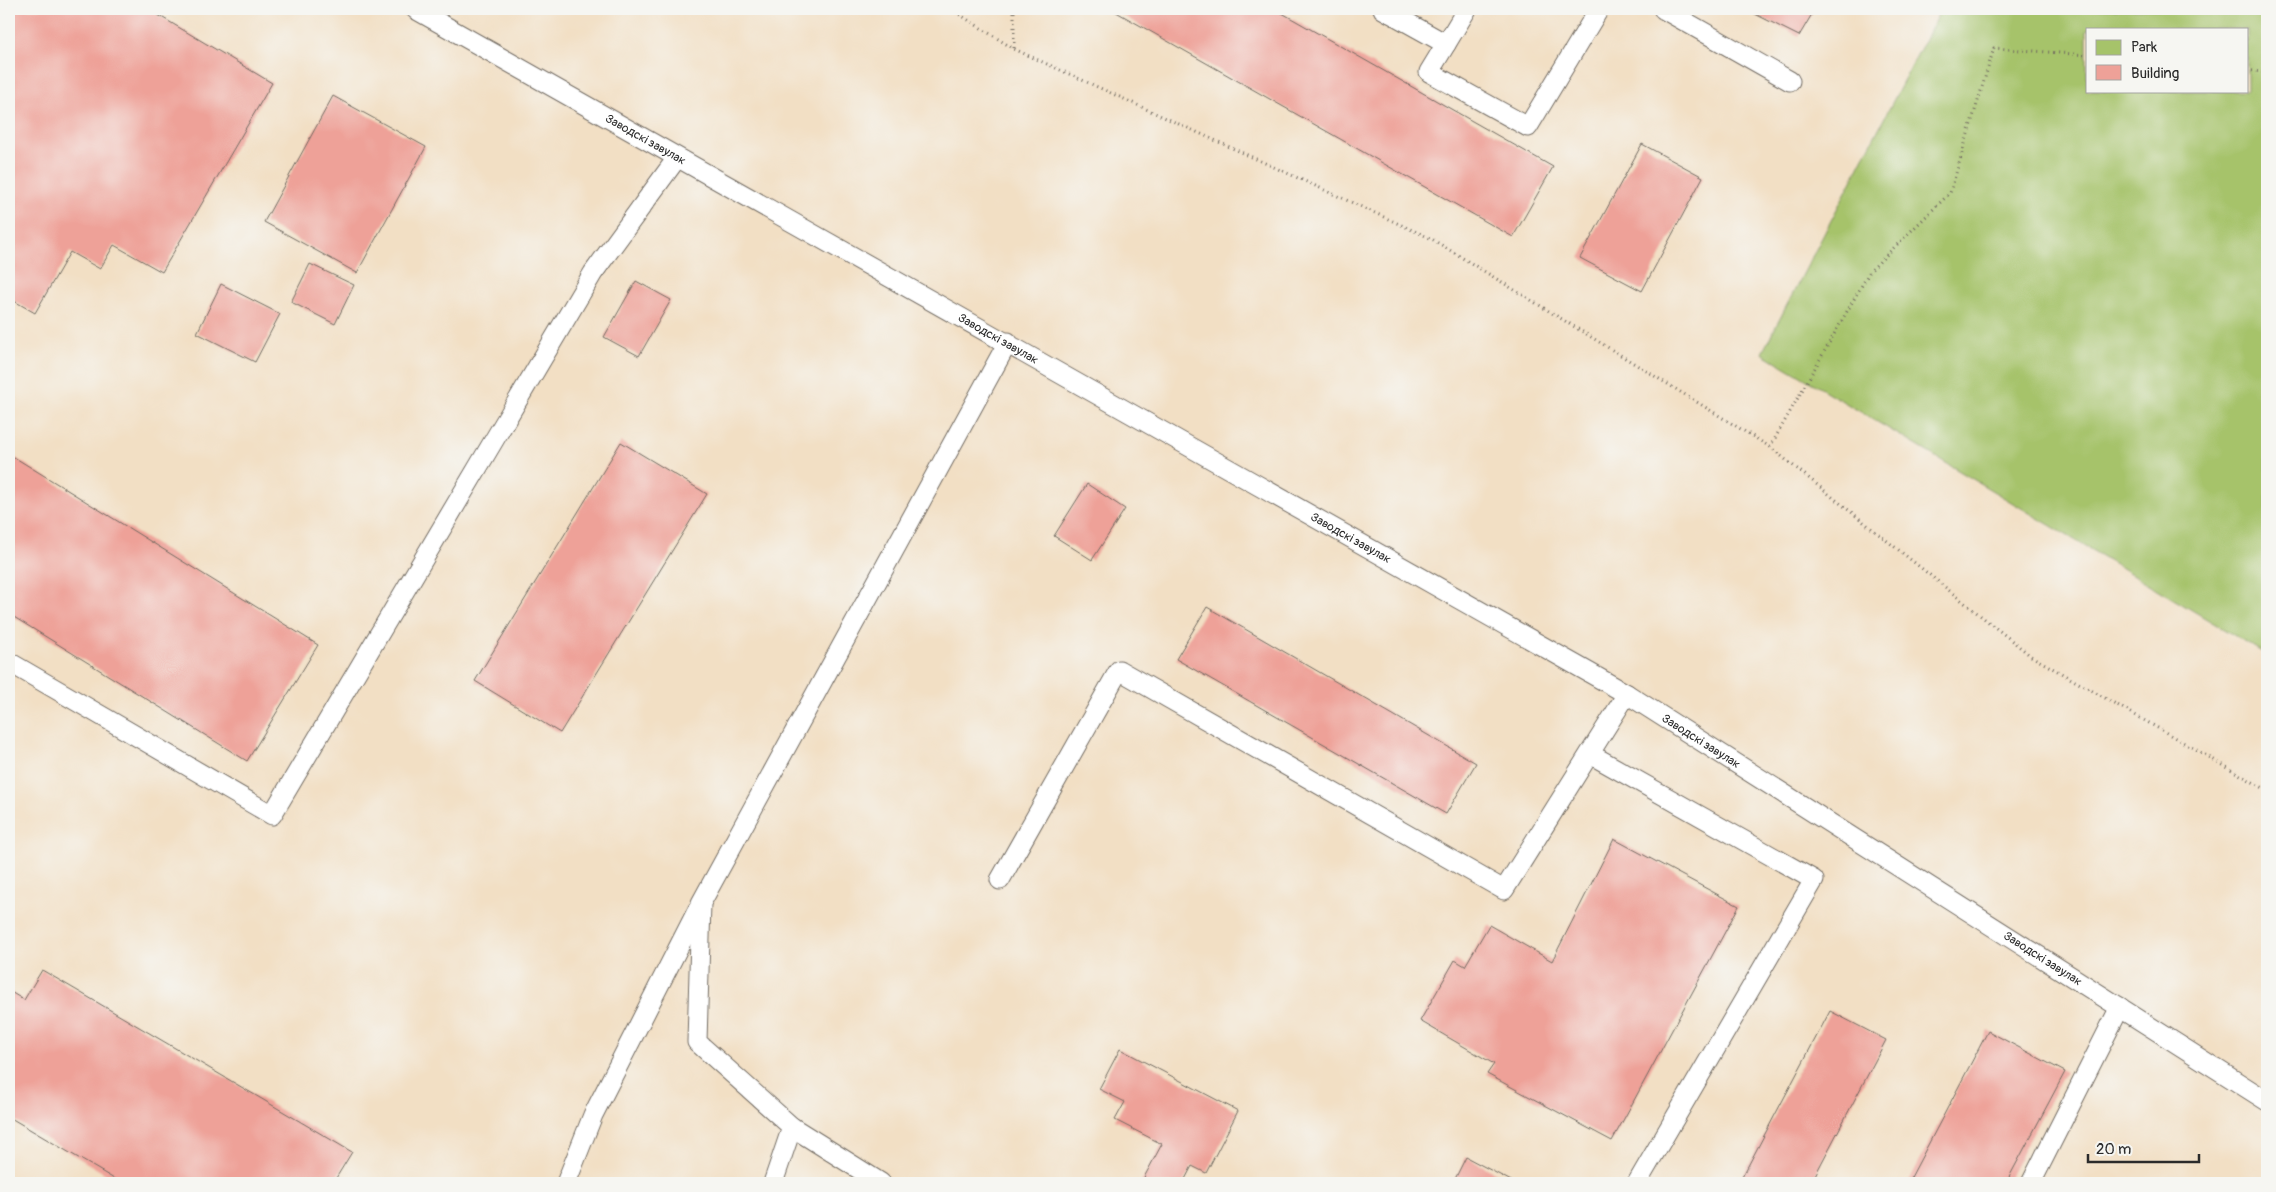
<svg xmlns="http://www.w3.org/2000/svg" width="2276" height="1192" viewBox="0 0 2276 1192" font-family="Pangolin,sans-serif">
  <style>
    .green { fill: #a6c36a; stroke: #68774a; fill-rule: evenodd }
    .building { fill: #eea198 }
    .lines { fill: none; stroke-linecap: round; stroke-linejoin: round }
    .service-casing { stroke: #716a61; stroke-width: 21 }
    .path { stroke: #716a61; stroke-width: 3; stroke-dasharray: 1 4; stroke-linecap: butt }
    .service { stroke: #fff; stroke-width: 19 }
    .labels { text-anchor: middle; stroke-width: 5; stroke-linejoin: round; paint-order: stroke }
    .street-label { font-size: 12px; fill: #2b2b2b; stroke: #f6f6f2 }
  </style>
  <rect width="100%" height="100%" fill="#f6f6f2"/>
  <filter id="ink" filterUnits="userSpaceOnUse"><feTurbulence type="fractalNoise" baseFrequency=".02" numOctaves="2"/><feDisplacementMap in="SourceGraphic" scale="10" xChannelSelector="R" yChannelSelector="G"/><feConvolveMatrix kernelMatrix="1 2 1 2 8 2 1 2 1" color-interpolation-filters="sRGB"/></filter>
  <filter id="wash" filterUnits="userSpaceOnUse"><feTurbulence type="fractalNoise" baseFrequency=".0096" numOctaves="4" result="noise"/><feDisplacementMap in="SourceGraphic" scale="20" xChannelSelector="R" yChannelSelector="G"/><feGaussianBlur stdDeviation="1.12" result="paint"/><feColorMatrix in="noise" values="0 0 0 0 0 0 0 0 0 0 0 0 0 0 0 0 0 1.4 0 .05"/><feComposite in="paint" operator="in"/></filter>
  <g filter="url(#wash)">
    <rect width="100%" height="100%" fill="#f2dfc4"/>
    <path class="green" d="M1941,9H2267V655L1762,353ZM2087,29H2247V91H2087Z"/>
    <g id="blocks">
      <path class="building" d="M14,9H148L272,83L162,272L114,245L100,269L70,252L35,313L9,298V19Z
        M1111,9H1275L1553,167L1513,237Z
        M1745,9H1815L1799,36Z
        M333,96L426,147L357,273L264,222Z
        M1642,144L1703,177L1642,291L1580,258Z
        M310,264L354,285L335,324L291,302Z
        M636,281L671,300L639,356L604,337Z
        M221,284L280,314L255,362L197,333Z
        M621,442L707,494L560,733L475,681Z
        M9,454L318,645L247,761L9,614Z
        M1087,484L1125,509L1092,560L1054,536Z
        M1207,607L1476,763L1446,814L1176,659Z
        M1614,839L1739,906L1612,1141L1487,1074L1494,1064L1420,1021L1455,960L1465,966L1489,925L1552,961Z
        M42,970L352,1152L333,1183H121L9,1117V991L24,1000Z
        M1830,1011L1886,1040L1811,1183H1739Z
        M1988,1031L2065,1072L2006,1183H1908Z
        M1120,1049L1238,1111L1206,1173L1192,1166L1183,1183H1141L1162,1144L1115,1120L1125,1102L1099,1089Z
        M1466,1157L1515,1183H1453Z"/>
    </g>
  </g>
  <g filter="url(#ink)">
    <use href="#blocks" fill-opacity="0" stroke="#716a61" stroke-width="1"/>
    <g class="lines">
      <g class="service-casing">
        <g id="service">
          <path id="s1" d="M415,9L1627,694L2267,1101"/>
          <path d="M1383,9L1446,44L1467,9"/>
          <path d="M1663,9L1790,81"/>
          <path d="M1446,44L1429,72L1528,127L1599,9"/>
          <path d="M9,662L272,815L593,273L677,158"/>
          <path d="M1590,754L1814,880L1637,1183"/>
          <path d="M1000,880L1119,670L1504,890L1627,694"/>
          <path d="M566,1183L593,1115L698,909"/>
          <path d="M773,1183L792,1127"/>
          <path d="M881,1183L792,1127L697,1042L701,903L1008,342"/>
          <path d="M2031,1183L2120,1007"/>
        </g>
      </g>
      <path class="path" d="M951,9L1014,49L1430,238L1770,447L2031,656L2267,790
        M1014,48V9
        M2247,70L2267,73
        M1770,447L1870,271L1950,193L1994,48L2087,55"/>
      <use href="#service" class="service"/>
    </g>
  </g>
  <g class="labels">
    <g class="street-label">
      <text dy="4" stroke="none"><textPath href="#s1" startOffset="265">Заводскі завулак</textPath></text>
      <text dy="4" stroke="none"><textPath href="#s1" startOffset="670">Заводскі завулак</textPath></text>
      <text dy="4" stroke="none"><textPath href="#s1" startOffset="1075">Заводскі завулак</textPath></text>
      <text dy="4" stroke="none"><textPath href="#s1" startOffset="1480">Заводскі завулак</textPath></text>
      <text dy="4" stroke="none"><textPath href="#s1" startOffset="1885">Заводскі завулак</textPath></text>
    </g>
  </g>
  <rect width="2276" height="1192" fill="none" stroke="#f6f6f2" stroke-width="30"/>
  <rect x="2086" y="28" width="162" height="65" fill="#f6f6f2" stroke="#a5a5a2"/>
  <rect x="2096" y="40" width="25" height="15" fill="#a6c36a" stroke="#a5a5a2"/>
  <text x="2131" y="52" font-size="15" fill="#2b2b2b">Park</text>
  <rect x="2096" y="65" width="25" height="15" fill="#eea198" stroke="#a5a5a2"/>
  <text x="2131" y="78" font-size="15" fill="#2b2b2b">Building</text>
  <path d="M2088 1154v8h111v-8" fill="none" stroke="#2b2b2b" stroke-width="2.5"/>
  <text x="2096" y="1154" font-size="15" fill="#2b2b2b" stroke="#f6f6f2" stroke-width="4" paint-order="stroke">20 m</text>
</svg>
